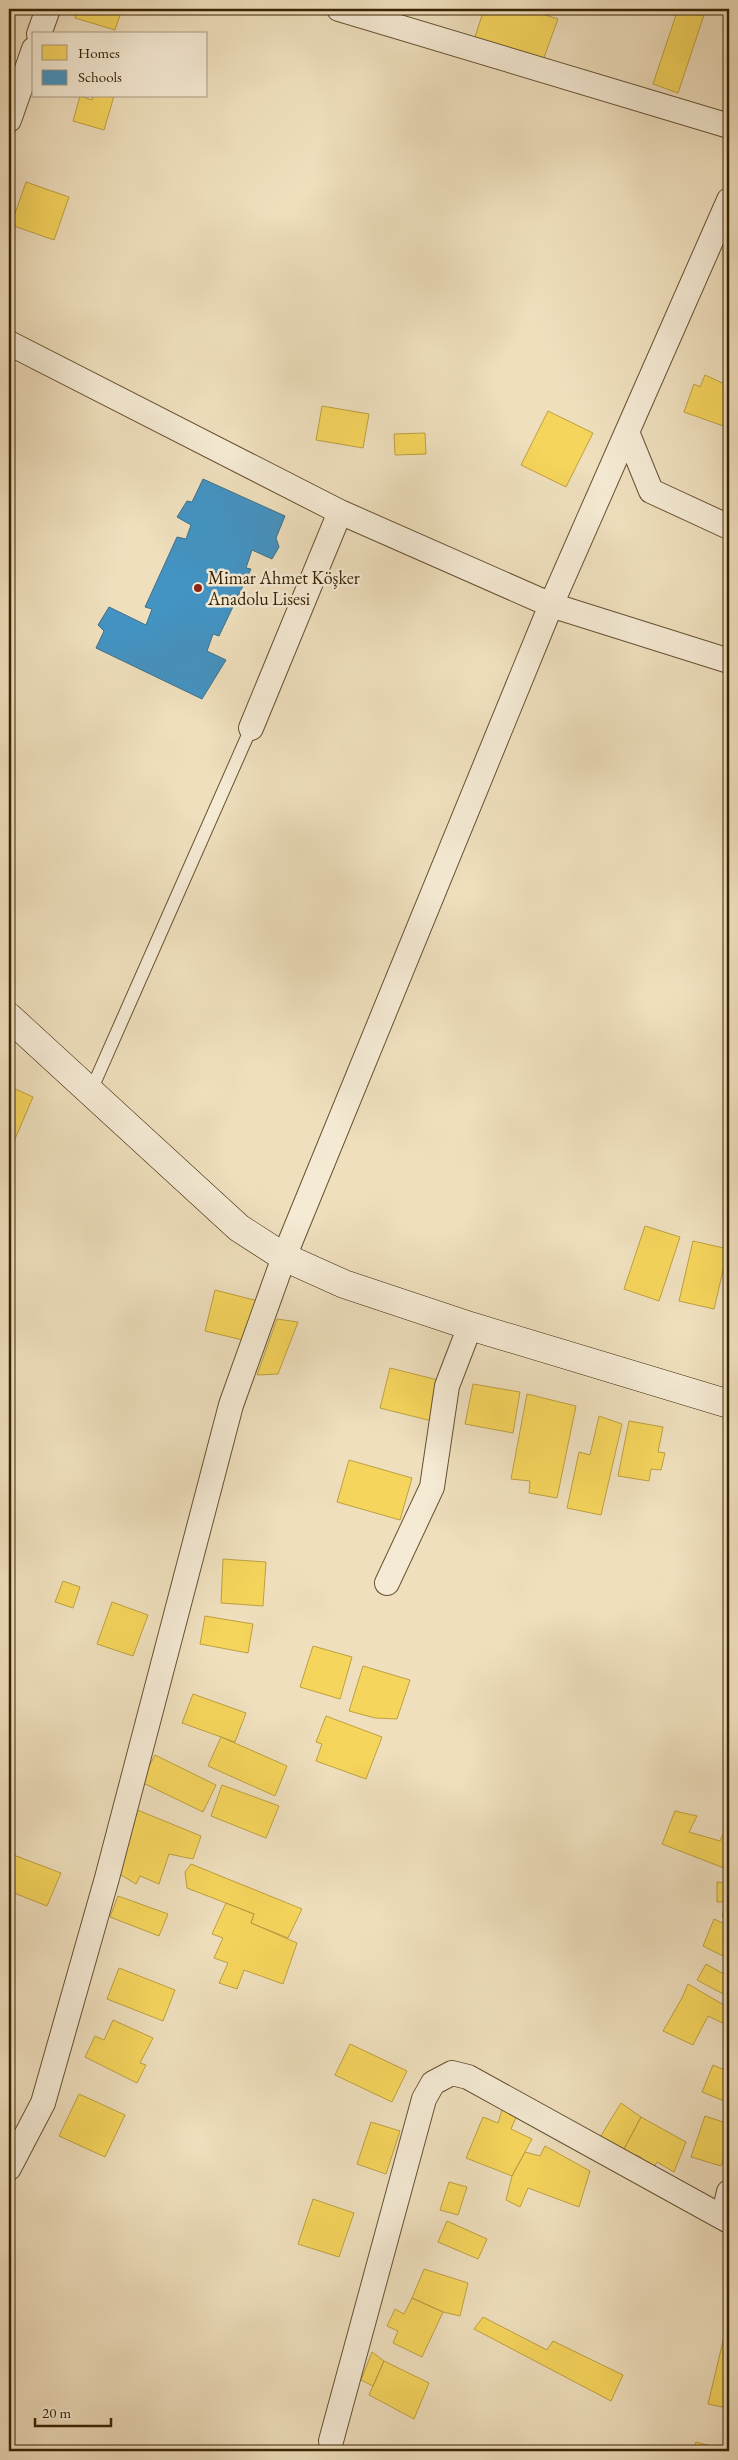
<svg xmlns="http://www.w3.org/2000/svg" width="738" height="2460" viewBox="0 0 738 2460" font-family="'EB Garamond',serif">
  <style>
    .homes { fill: #f6d55c; stroke: #bda041 }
    .schools { fill: #4393c3; stroke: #407189 }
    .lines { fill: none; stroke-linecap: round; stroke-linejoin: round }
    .lane-casing { stroke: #665232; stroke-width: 14 }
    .street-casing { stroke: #665232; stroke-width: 26 }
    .secondary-casing { stroke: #382303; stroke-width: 29 }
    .lane { stroke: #f5ead4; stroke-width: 12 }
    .street { stroke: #f5ead4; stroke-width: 24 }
    .secondary { stroke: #f5ead4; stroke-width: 28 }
    .poi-dot { fill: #8f2418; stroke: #f5ead4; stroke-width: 2 }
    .labels { text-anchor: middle; stroke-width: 5; stroke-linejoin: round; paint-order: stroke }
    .poi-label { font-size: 18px; fill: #382303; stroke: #f5ead4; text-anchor: start }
  </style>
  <rect width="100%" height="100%" fill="#efdfbd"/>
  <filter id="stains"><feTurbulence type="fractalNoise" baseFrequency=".004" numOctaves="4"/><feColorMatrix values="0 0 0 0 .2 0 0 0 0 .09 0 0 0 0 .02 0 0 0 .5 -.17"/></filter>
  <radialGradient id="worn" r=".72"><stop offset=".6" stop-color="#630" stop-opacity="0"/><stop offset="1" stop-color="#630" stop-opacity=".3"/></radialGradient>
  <path class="homes" d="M77,9H122L115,30L75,18Z
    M484,9H527L558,19L542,63L474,40Z
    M678,9H706L678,93L653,84Z
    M80,96L92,100L93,96H114L104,130L73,121Z
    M26,182L69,197L54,240L11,225Z
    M705,375L729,386V428L684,412L694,384L700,387Z
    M322,406L369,414L363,448L316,440Z
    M548,411L593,433L566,487L521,465Z
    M425,433L426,454L395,455L394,434Z
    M9,1086L33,1097L9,1153Z
    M645,1226L680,1237L659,1301L624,1289Z
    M693,1241L728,1249L714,1309L679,1301Z
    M215,1290L258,1301L247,1341L205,1331Z
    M277,1319L298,1322L278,1374L257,1375Z
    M390,1368L442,1381L432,1421L380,1408Z
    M473,1384L520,1392L513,1433L465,1424Z
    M527,1394L576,1406L557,1498L529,1493L530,1481L511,1479Z
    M599,1416L622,1424L601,1515L567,1508L579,1452L590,1455Z
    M629,1421L663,1427L658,1452L665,1453L661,1470L651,1469L649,1481L618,1476Z
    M349,1460L412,1478L400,1520L337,1502Z
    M223,1559L266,1562L263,1606L221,1603Z
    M63,1581L80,1587L73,1608L55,1602Z
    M112,1602L148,1615L133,1656L97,1644Z
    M205,1616L253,1624L248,1653L200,1644Z
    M313,1646L352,1657L340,1699L300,1687Z
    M363,1666L410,1680L397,1719L375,1718L349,1711Z
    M193,1694L246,1713L235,1742L182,1723Z
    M326,1716L382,1737L366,1779L316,1761L322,1744L316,1742Z
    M221,1737L287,1766L275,1796L208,1766Z
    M155,1755L216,1785L203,1812L141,1782Z
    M222,1785L279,1806L266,1838L211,1816Z
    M135,1809L201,1836L193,1859L169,1854L159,1884L140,1876L136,1884L116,1872Z
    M675,1811L697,1816L689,1832L720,1841L727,1825L729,1826V1870L662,1844Z
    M11,1854L61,1873L47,1906L9,1891V1859Z
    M191,1864L302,1909L288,1938L251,1923L254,1914L187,1888L185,1872Z
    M725,1870H729V1920L722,1916L727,1902H717V1882L726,1883Z
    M118,1896L168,1914L159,1936L110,1917Z
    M226,1903L254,1914L251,1923L297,1943L283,1984L244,1970L237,1989L219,1983L228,1963L214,1958L223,1938L212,1934Z
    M714,1919L729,1926V1959L703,1946Z
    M706,1964L729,1977V1997L697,1980Z
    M119,1968L175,1990L163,2021L107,1999Z
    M688,1984L729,2008V2026L708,2016L693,2045L663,2031L682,1998Z
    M113,2020L153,2038L140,2063L146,2065L137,2083L85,2057L95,2036L104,2040Z
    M350,2044L407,2071L392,2102L335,2075Z
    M713,2065L729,2072V2103L702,2092Z
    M79,2094L125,2115L105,2157L59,2136Z
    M621,2103L641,2117L623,2151L599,2139Z
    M502,2110L517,2115L511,2129L532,2139L512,2176L466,2158L483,2117L498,2123Z
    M705,2116L729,2124V2140L721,2166L691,2157Z
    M641,2117L686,2142L674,2172L657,2162L653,2169L640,2165L641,2157L623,2151Z
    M371,2122L400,2131L386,2174L357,2164Z
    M545,2146L590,2171L579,2207L528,2188L520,2207L506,2200L512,2176L525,2152L540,2156Z
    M449,2182L467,2187L458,2215L440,2210Z
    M313,2199L354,2213L339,2257L298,2244Z
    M447,2221L487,2239L478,2259L438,2242Z
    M424,2269L468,2283L460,2316L443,2312L412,2298Z
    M412,2298L443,2312L422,2357L393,2343L398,2331L387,2326L395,2309L404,2314Z
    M483,2317L547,2350L553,2341L623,2375L611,2401L474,2329Z
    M728,2320L729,2398L727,2408L708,2404Z
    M372,2352L384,2361L373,2386L361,2380Z
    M384,2361L429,2383L414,2419L369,2395Z
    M696,2442L729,2451H693Z"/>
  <path class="schools" d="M203,479L285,516L276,538L279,547L272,559L252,550L246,568L251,569L219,636L213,634L207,651L226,660L202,699L96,648L104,631L98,625L109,607L146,625L152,609L145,607L177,537L186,539L191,525L177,517L187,501L192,502Z"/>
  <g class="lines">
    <g class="lane-casing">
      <path id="lane" d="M90,1093L251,728"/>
    </g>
    <g class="street-casing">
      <path id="street" d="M339,9L729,126
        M39,34L48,9
        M9,120L34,49
        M729,200L627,432L651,491L729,527
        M9,343L340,512
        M251,728L340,512L551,605L729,661
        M387,1583L432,1487L447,1386L470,1326
        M9,2168L43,2103L107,1878L231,1405L284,1257L551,605L627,432
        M723,2217L729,2192
        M331,2441L424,2099L433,2083L452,2073L468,2077L729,2221"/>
    </g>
    <g class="secondary-casing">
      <path id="secondary" d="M9,1017L239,1228L284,1257L344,1284L470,1326L729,1404"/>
    </g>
    <use href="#lane" class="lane"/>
    <use href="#street" class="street"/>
    <use href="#secondary" class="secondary"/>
  </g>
  <circle class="poi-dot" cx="198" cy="588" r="5"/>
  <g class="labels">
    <g class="poi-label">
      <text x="208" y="584">Mimar Ahmet Köşker<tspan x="208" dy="21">Anadolu Lisesi</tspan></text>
    </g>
  </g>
  <rect width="738" height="2460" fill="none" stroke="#efdfbd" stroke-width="30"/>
  <rect x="10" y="10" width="718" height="2440" fill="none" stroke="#382303" stroke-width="2.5"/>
  <rect x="15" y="15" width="708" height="2430" fill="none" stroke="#382303"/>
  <rect x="32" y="32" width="175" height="65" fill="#f5ead4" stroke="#a99a80"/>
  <rect x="42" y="45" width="25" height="15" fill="#f6d55c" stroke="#a99a80"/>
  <text x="78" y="58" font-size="15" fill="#382303">Homes</text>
  <rect x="42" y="70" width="25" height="15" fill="#4393c3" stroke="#a99a80"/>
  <text x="78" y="82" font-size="15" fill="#382303">Schools</text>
  <path d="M35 2418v8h76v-8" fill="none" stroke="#382303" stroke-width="2.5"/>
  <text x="42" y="2418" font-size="15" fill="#382303" stroke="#f5ead4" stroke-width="4" paint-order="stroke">20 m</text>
  <rect width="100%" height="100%" filter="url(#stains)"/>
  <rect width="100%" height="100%" fill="url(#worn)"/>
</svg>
